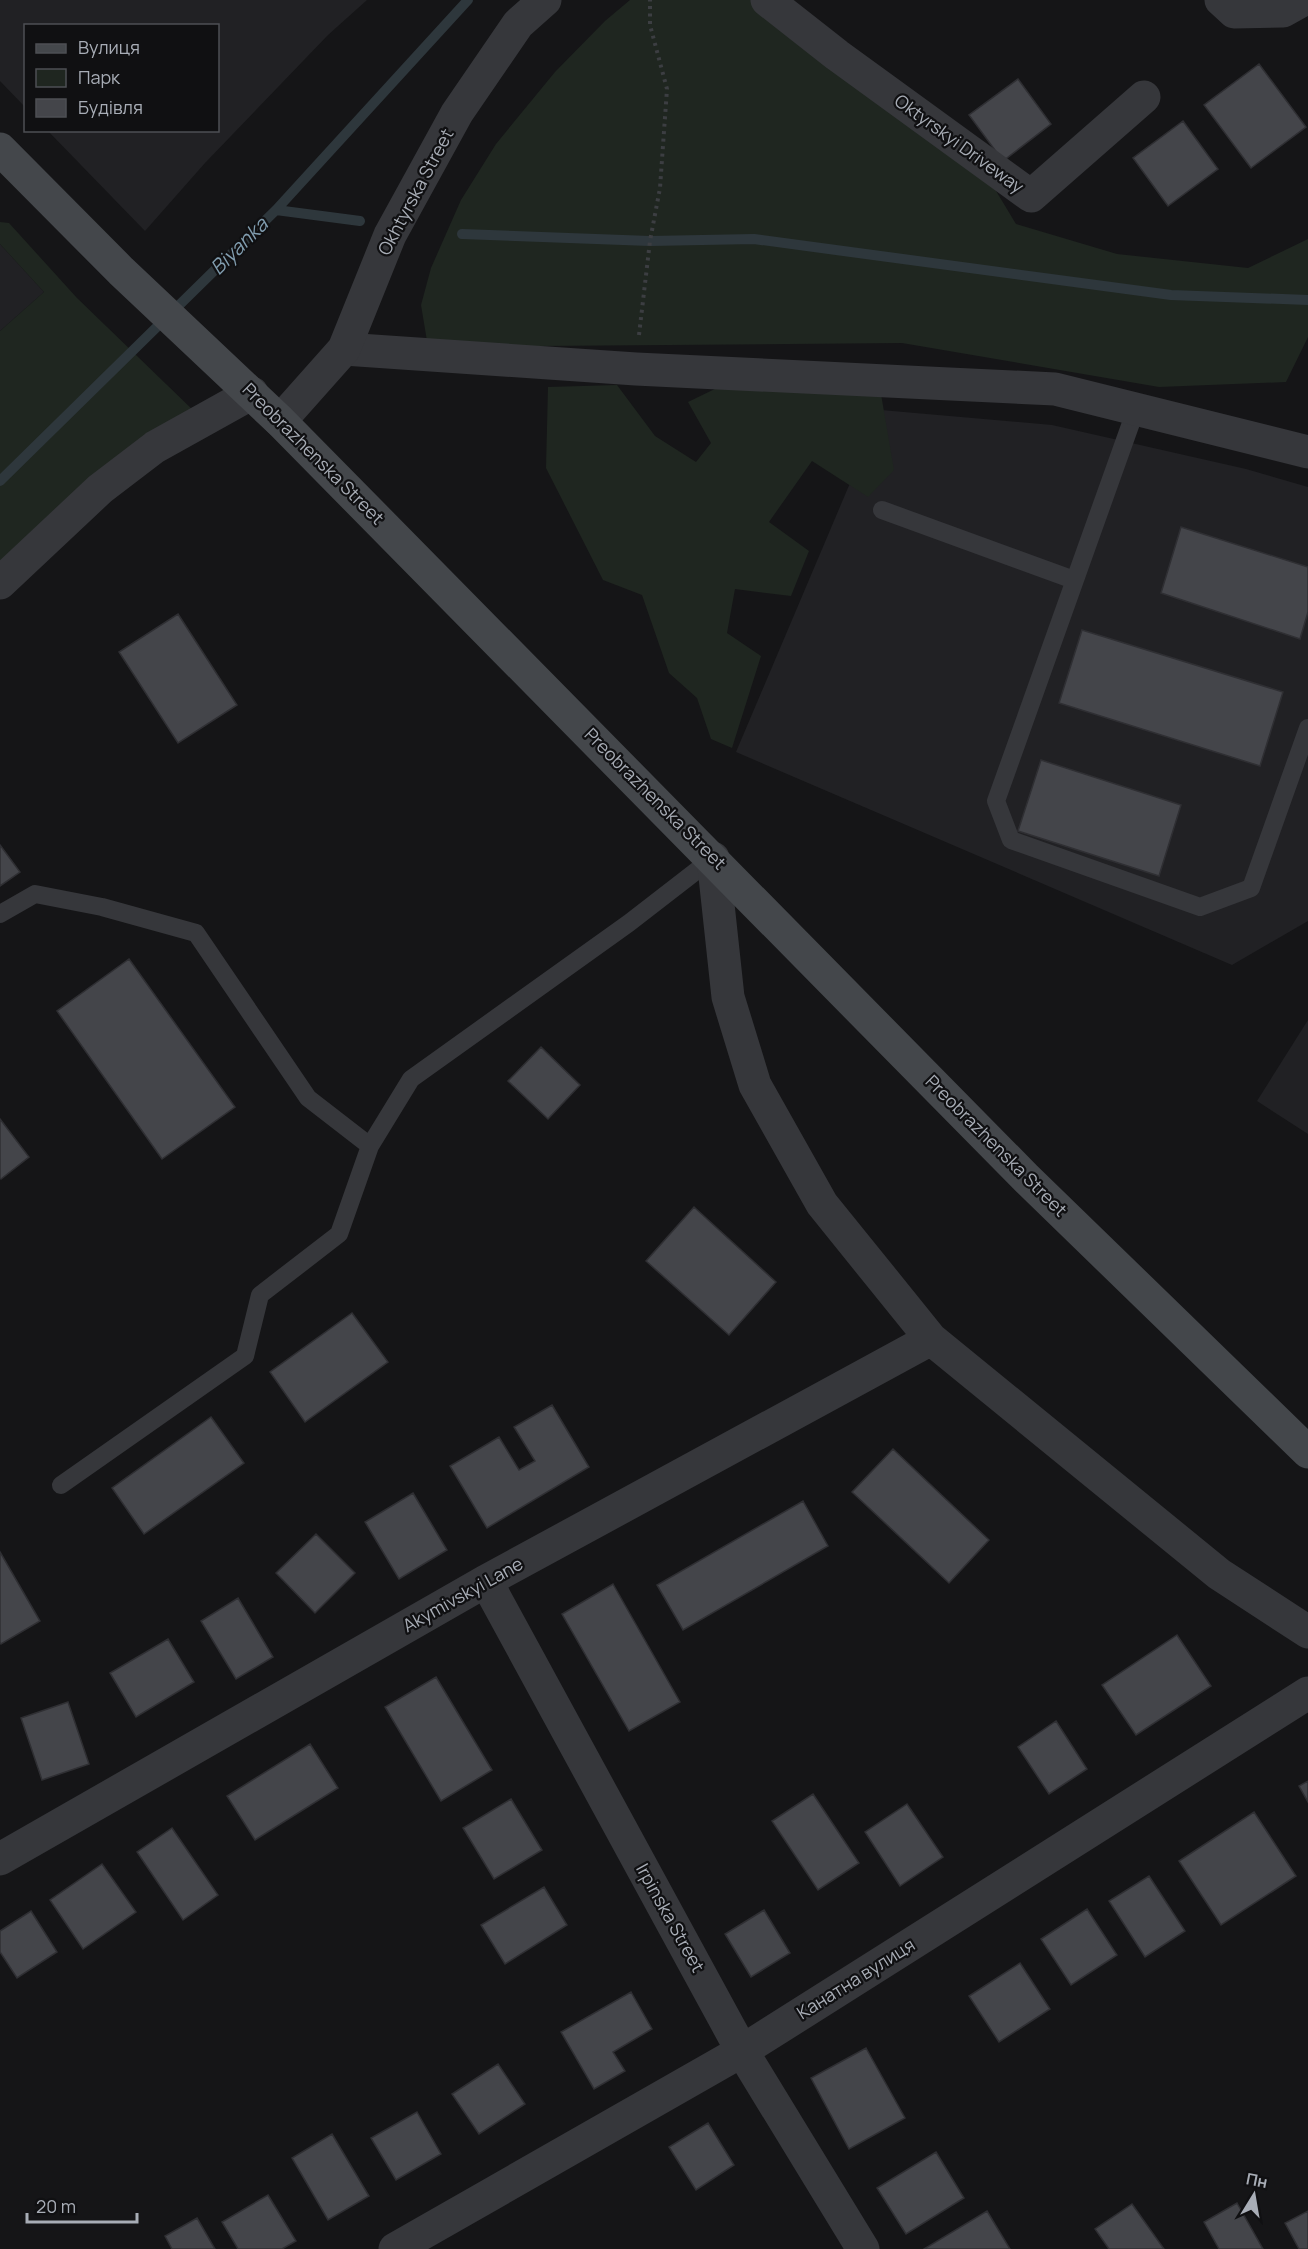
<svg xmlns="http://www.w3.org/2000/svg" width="1308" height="2249" viewBox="0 0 1308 2249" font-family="Manrope,sans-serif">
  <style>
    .built { fill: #212124 }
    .green { fill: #1f2620 }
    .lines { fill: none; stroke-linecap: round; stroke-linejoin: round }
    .stream { stroke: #2e373c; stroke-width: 10 }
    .building { fill: #44454a; stroke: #2f2f33; stroke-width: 1.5 }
    .path { stroke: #3c3e42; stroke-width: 4; stroke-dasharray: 3 4.5; stroke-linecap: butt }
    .service { stroke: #36373b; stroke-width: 18 }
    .minor { stroke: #36373b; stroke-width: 33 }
    .tertiary { stroke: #36373b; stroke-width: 33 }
    .secondary { stroke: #44474b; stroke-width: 33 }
    .labels { text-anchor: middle; stroke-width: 4.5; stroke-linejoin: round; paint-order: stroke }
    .street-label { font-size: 18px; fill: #a8adb6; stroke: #101012 }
    .water-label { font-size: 20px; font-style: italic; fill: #819daf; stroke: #101012 }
  </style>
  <rect width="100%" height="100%" fill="#151517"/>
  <path class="built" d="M0,0H367L328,35L205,163L145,231L48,131L218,130V26H26L25,107L0,81Z
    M0,244L44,292L0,331Z
    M881,410L1052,425L1246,469L1308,487V921L1232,965L736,752Z
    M1308,1020V1134L1257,1101Z"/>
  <path class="green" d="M630,0H754L990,181L1016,224L1117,254L1248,268L1308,239V337L1286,382L1159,387L902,343L428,347L421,305L431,268L461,200L496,144L555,72L605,21Z
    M0,222L9,223L77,298L196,413L0,567V331L44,292L0,244Z
    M617,385L655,436L696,462L711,443L688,402L723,385L881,394L894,470L868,497L812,461L769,522L809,551L791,596L735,589L727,633L761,656L732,748L711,739L697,698L669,673L642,595L603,580L546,468L548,387Z"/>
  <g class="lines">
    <path class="stream" d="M276,210L360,221
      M462,234L650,241L754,239L1171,295L1308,300
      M0,481L276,210L468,0"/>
  </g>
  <path class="building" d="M1259,64L1306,127L1251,168L1204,105Z
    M1018,79L1051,124L1003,161L969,115Z
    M1183,121L1218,169L1168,206L1133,158Z
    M1181,527L1308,567V612L1300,639L1161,593Z
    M178,614L237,705L178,743L119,652Z
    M1082,630L1283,692L1260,766L1059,703Z
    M1041,760L1181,805L1159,876L1018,831Z
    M0,845L20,872L0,886Z
    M129,959L235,1107L162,1159L57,1011Z
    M541,1047L580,1085L548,1119L508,1081Z
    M0,1119L29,1157L1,1179L0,1178Z
    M694,1207L776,1282L729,1335L646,1261Z
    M352,1313L388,1362L305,1422L270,1372Z
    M552,1405L589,1467L487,1528L450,1466L499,1437L519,1470L535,1461L514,1427Z
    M211,1417L244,1463L144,1534L112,1488Z
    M893,1449L989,1540L949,1583L852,1492Z
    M413,1493L447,1550L399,1579L365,1522Z
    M803,1501L828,1546L683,1630L657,1585Z
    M316,1534L355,1573L315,1613L276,1573Z
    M0,1552L40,1621L1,1644L0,1642Z
    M613,1584L680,1702L629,1731L562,1614Z
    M238,1598L273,1657L236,1679L201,1621Z
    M1177,1635L1211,1686L1136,1735L1102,1685Z
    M168,1639L194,1682L136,1717L110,1673Z
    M436,1677L492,1770L441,1801L385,1707Z
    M68,1702L89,1764L42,1780L21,1718Z
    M1056,1721L1087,1769L1049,1794L1018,1747Z
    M310,1744L338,1788L255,1840L227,1796Z
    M1308,1781V1802L1299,1786Z
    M813,1794L859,1863L818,1890L772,1821Z
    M511,1799L542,1850L494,1879L463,1828Z
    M907,1804L943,1857L900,1886L865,1832Z
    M1254,1812L1296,1876L1221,1925L1179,1861Z
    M172,1828L218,1895L183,1920L137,1852Z
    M102,1864L136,1912L83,1949L50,1900Z
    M1149,1876L1185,1931L1145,1957L1109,1901Z
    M544,1887L567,1925L505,1964L481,1925Z
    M1087,1909L1117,1955L1071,1985L1041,1939Z
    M764,1910L790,1953L751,1977L725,1934Z
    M31,1911L57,1952L17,1978L0,1952V1931Z
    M1020,1963L1050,2009L999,2042L969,1996Z
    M631,1992L652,2029L613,2052L625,2071L594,2089L561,2032Z
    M866,2048L905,2118L849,2149L811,2078Z
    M498,2064L525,2104L479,2134L452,2094Z
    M417,2112L441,2154L396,2180L371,2138Z
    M708,2123L734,2165L696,2190L669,2147Z
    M332,2134L369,2196L328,2220L292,2158Z
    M936,2152L964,2198L906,2234L877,2188Z
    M268,2195L296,2241L282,2249H238L222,2222Z
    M1237,2203L1263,2249H1219L1204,2222Z
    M1132,2204L1164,2249H1109L1095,2229Z
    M987,2211L1010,2249H924Z
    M1308,2211V2249H1299L1285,2223Z
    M197,2218L215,2249H172L165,2236Z"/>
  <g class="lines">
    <path class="path" d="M639,335L650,241L660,188L667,89L650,25V0"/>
    <path class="service" d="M1136,409L996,801L1011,840L1200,907L1251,888L1308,728
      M882,510L1074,580
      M0,914L35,894L102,907L196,933L308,1098L370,1146
      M61,1485L245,1356L260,1295L339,1234L370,1146L411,1079L629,923L713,858"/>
    <path class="minor" d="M767,0L837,55L1031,196L1144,97
      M1221,0L1234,12L1283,11L1303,0
      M344,349L636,369L1055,389L1308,452
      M0,583L100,489L155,447L252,393
      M713,858L728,997L755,1085L822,1204L931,1339L1219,1574L1308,1632
      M486,1581L742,2051L863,2249
      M0,1859L486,1581L931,1339
      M395,2249L742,2051L1308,1693"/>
    <path class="tertiary" d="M280,421L344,349L390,235L457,113L518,24L545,0"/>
    <path class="secondary" d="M0,149L121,271L280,421L1025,1177L1308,1452"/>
  </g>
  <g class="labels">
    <g class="street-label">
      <text transform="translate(959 144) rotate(36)" y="6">Oktyrskyi Driveway</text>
      <text transform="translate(416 192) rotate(-62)" y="6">Okhtyrska Street</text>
      <text transform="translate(313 454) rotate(45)" y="6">Preobrazhenska Street</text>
      <text transform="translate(655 799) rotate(45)" y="6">Preobrazhenska Street</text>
      <text transform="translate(996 1146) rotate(45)" y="6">Preobrazhenska Street</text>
      <text transform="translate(463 1595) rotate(-29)" y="6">Akymivskyi Lane</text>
      <text transform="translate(670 1918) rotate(61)" y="6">Irpinska Street</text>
      <text transform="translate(856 1979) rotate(-32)" y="6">Канатна вулиця</text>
    </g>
    <g class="water-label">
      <text transform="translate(239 246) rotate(-45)" y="7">Biyanka</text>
    </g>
  </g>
  <rect x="24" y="24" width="195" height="108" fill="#101012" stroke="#4d4f54" stroke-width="1.5"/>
  <rect x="36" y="44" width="30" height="9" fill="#44474b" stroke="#4d4f54" stroke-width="1.5"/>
  <text x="78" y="54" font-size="18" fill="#a8adb6">Вулиця</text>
  <rect x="36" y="69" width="30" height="18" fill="#1f2620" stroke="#4d4f54" stroke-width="1.5"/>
  <text x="78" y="84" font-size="18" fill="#a8adb6">Парк</text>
  <rect x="36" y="99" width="30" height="18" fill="#44454a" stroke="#4d4f54" stroke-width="1.5"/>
  <text x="78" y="114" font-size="18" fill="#a8adb6">Будівля</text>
  <g transform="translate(1254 2195) rotate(11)" stroke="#101012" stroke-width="4.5" paint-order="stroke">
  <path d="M0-4.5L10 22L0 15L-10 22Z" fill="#a8adb6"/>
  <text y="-9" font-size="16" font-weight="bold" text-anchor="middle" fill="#a8adb6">Пн</text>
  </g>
  <path d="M27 2213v9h110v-9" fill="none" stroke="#a8adb6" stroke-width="3"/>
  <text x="36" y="2213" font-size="18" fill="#a8adb6" stroke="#101012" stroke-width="4.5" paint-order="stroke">20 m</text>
</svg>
